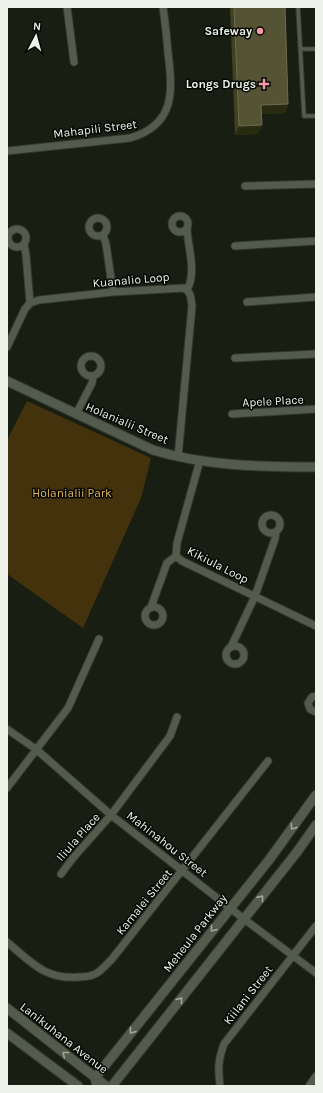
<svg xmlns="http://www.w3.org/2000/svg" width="323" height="1093" viewBox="0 0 323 1093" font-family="Karla,sans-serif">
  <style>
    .green { fill: #44320d }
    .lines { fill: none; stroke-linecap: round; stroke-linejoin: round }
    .service-casing { stroke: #33372f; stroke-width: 5.5 }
    .minor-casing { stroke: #33372f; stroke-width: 9 }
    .tertiary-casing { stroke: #33372f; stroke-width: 11 }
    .service { stroke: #535c4c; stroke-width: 3.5 }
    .minor { stroke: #535c4c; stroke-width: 7 }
    .tertiary { stroke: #535c4c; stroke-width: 9 }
    .wall { fill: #42401e }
    .shaded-wall { fill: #292b10 }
    .building { fill: #545434; stroke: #6c6d50 }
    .oneway { stroke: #a0a89a }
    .poi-dot { fill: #f49aa4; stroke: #050703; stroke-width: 1.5 }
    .labels { text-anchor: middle; stroke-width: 3; stroke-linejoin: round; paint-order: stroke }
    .poi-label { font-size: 12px; font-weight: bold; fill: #eef3e9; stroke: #050703; text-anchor: end }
    .street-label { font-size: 12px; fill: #eef3e9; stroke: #050703 }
    .park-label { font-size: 12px; fill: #e6b960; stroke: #050703 }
  </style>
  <rect width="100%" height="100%" fill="#181e11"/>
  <path class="green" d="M27,401L151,458L141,498L83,628L7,574V440Z"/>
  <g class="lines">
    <g class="service-casing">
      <path id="service" d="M298,7L304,116H316
        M301,49H316"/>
    </g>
    <g class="minor-casing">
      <path id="minor" d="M67,7L74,62
        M7,151L130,138C175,125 173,92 168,53C167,38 165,22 163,7
        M245,186L316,184
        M172 224a8 8 0 1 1 16 0a8 8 0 1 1-16 0Z
        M89 227a9 9 0 1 1 18 0a9 9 0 1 1-18 0Z
        M187,229C188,248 197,272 187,290
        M8 238a9 9 0 1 1 18 0a9 9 0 1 1-18 0Z
        M103,235L106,244L113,292
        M24,244L26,255L30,303
        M235,246L316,241
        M247,302L316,297
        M7,347L25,309L30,303L39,300L113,292L184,288C191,292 191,298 192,306L178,457
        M81 366a10 10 0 1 1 20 0a10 10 0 1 1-20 0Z
        M235,358L316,354
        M76,414L92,383L93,376
        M232,414L316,409
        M200,460L177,543L176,556L182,561L316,626
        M262 524a9 9 0 1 1 18 0a9 9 0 1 1-18 0Z
        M145 616a9 9 0 1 1 18 0a9 9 0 1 1-18 0Z
        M151,607L167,563L176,556
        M226 655a9 9 0 1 1 18 0a9 9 0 1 1-18 0Z
        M231,647L255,596L275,539L276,532
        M316,696L312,697L308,703L310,709L316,712
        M7,729L37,750L111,815L244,919L316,973
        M7,788L68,708L99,639
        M61,874L73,858L111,815L170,736L177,717
        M7,942C31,962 45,980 79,977C85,977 92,976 97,973C102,970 108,963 112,959L268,761
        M220,1086C218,1069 218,1060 224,1044L316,926
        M309,1086L316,1076"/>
    </g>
    <g class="tertiary-casing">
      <path id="tertiary" d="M7,381L153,450C205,466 262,467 316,467
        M7,1008L106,1086
        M7,1033L78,1086
        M97,1086L95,1078L269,860L316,795
        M112,1086L297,852L316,825"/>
    </g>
    <use href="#service" class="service"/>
    <use href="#minor" class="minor"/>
    <use href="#tertiary" class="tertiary"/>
  </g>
  <path class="wall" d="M230,7H285L288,104L285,113L261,114L262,125L258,134L235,135Z"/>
  <path class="shaded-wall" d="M288,104L285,113L258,114L261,105Z
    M262,125L258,134L235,135L239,126Z"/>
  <path class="building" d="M234,7H285L288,104L261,105L262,125L239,126Z"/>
  <defs><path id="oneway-chevron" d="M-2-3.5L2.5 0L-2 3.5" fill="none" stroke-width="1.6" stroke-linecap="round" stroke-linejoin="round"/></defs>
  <g class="oneway">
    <use href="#oneway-chevron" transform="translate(293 827) rotate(126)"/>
    <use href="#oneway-chevron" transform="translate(261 898) rotate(-51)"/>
    <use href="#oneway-chevron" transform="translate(213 929) rotate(128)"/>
    <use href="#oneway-chevron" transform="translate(180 1000) rotate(-52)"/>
    <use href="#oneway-chevron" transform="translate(132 1031) rotate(128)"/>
    <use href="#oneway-chevron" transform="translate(65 1054) rotate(-141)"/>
  </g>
  <g class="poi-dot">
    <circle cx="260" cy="31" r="4"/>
    <path d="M262 78h4v4h4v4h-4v4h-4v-4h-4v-4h4z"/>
  </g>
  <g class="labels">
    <g class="poi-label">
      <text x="252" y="35">Safeway</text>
      <text x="256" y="88">Longs Drugs</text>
    </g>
    <g class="street-label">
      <text transform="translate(95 129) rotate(-7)" y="4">Mahapili Street</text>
      <text transform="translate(131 280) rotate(-5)" y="4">Kuanalio Loop</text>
      <text transform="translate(273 401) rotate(-3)" y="4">Apele Place</text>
      <text transform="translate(127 423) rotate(23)" y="4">Holanialii Street</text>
      <text transform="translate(218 565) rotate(27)" y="4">Kikiula Loop</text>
      <text transform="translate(78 837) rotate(-49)" y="4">Iliula Place</text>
      <text transform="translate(167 844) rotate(38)" y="4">Mahinahou Street</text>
      <text transform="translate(144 902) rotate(-51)" y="4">Kamalei Street</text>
      <text transform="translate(195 933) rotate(-52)" y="4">Meheula Parkway</text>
      <text transform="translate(248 995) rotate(-52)" y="4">Kiilani Street</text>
      <text transform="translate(64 1038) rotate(38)" y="4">Lanikuhana Avenue</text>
    </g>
    <g class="park-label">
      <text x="72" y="497">Holanialii Park</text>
    </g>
  </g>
  <rect width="323" height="1093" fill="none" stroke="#eef3e9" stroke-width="16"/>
  <g transform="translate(36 36) rotate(6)" stroke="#050703" stroke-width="3" paint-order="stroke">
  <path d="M0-3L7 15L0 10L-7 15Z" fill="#eef3e9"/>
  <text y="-6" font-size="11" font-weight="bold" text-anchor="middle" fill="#eef3e9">N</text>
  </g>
</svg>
